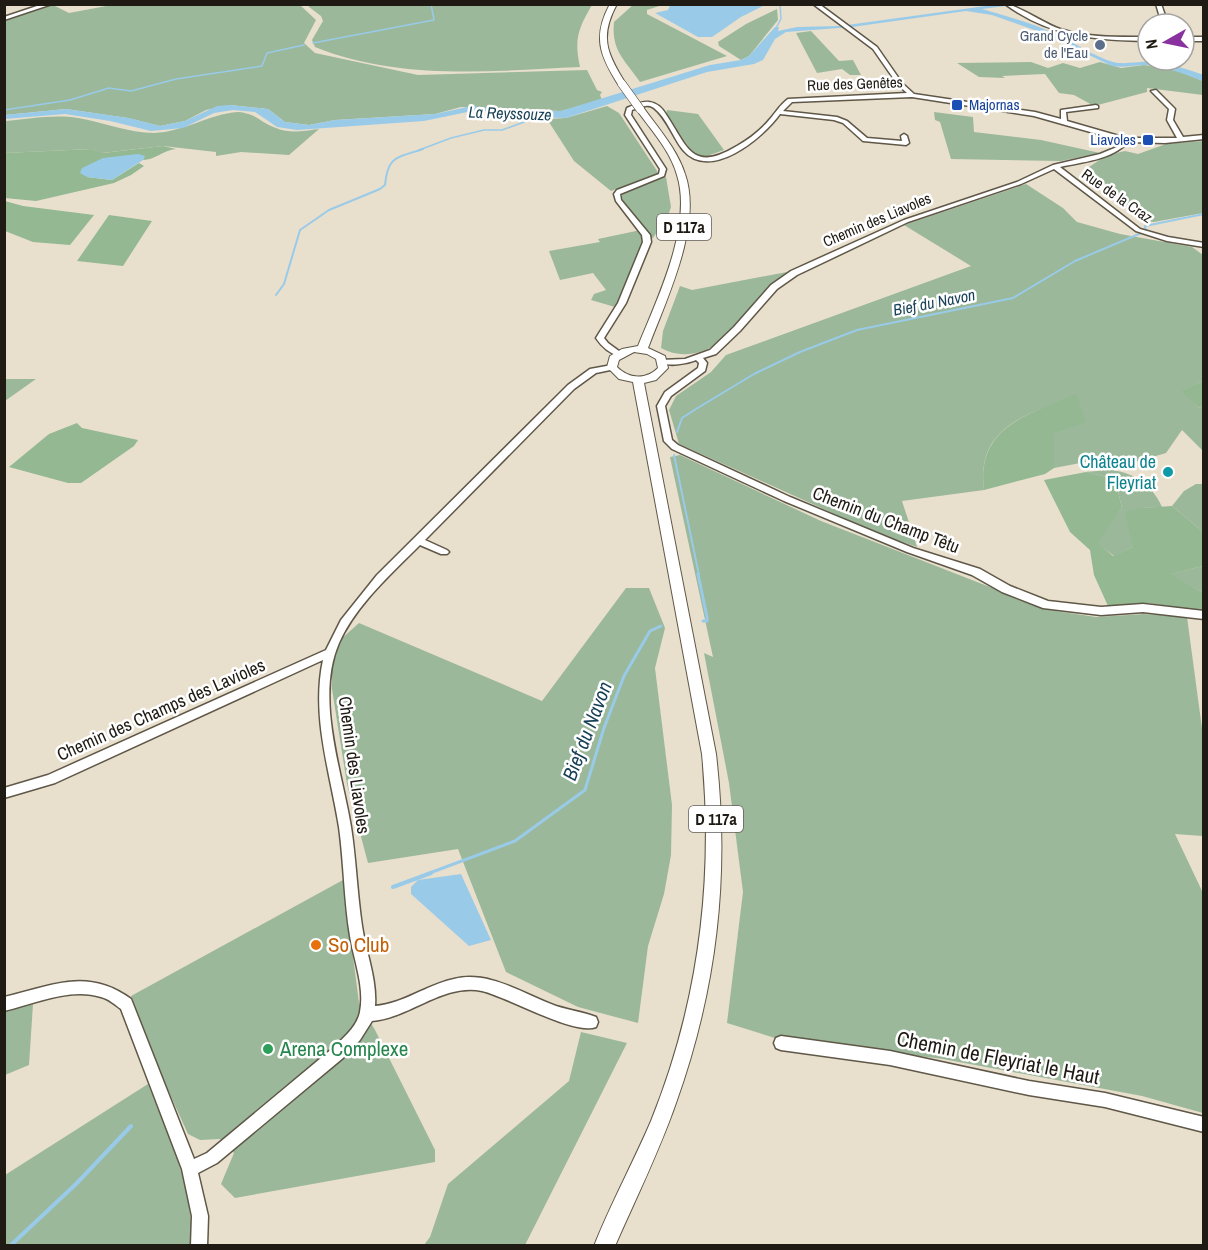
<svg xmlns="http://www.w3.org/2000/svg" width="1208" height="1250" viewBox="0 0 1208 1250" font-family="'Archivo Narrow',sans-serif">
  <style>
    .green { fill: #9bb89a }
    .forest { fill: #93b892 }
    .water { fill: #99cbe9 }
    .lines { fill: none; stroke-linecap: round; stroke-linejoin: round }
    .stream-far3 { stroke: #99cbe9; stroke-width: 1.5 }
    .stream-far2 { stroke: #99cbe9; stroke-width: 2 }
    .stream-far1 { stroke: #99cbe9; stroke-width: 3 }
    .stream { stroke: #99cbe9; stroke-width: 4 }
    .minor-casing { stroke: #5f5747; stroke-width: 3 }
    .major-casing { stroke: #5f5747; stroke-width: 2 }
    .minor { fill: #fff; fill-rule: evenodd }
    .major { fill: #fff; fill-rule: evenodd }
    .major-bridge-casing { stroke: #5f5747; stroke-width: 9; stroke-linecap: butt }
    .major-bridge { stroke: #fff; stroke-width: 8 }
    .service-dot { fill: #5c6f8a; stroke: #fff; stroke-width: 2 }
    .transit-dot { fill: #1a4fb4; stroke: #fff; stroke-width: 2 }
    .culture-dot { fill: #0f9aa8; stroke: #fff; stroke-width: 2 }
    .food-dot { fill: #e8710a; stroke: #fff; stroke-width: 2 }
    .leisure-dot { fill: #2e9e5b; stroke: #fff; stroke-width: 2 }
    .labels { text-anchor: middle; stroke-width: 5; stroke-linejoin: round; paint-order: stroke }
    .far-service-label { font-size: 15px; fill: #4e5e75; stroke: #fff; text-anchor: end }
    .far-street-label { font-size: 15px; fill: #1f1b14; stroke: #fff }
    .far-transit-label { font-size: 15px; fill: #164399; stroke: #fff; text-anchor: start }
    .far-water-label { font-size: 16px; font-style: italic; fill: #173f55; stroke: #fff }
    .shield { fill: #fff; stroke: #625f5a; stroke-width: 1.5 }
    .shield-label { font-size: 16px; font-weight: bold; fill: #1f1b14 }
    .culture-label { font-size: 18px; fill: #0d838f; stroke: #fff; text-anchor: end }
    .street-label { font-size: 18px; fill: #1f1b14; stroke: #fff }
    .water-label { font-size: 20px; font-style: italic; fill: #173f55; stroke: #fff }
    .near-food-label { font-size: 21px; fill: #c56008; stroke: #fff; text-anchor: start }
    .near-leisure-label { font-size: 21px; fill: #27864d; stroke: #fff; text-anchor: start }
    .near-street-label { font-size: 21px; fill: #1f1b14; stroke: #fff }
  </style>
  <rect width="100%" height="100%" fill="#e9dfcd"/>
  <path class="green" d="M117,4L300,5L316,20L304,43L315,53L418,75L587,70L597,90L602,92L600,95L602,100L561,111L461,107L435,114L335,120L309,125L285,122L268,109L230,105L206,110L185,121L160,126L128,118L66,109L5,115L4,21L53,5L69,13Z
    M634,4L662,5L647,10V14L727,56L640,82C625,60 611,51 614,22Z
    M308,5V4L592,5C578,29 574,39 580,67C492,71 399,81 315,47L312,40L323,21L321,16L309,7Z
    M777,9L778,20L749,56L741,60L719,46L718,42L746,24Z
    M811,31L839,61L853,60L861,75H850L842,69L817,73L796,33Z
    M1031,62L1048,68L1063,63L1080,68L1100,62L1121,68L1144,65L1175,70L1203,81V95L1147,88V92L1094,106L1074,95L1059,93L1045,74L1002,76L1005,78L979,77L957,63Z
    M607,106L619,113L659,174L611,191L574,161L547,119L566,118Z
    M667,110L698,114L724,150L704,157L693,153L666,114Z
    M238,112C258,114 259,122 276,128C290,134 304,131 319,129L289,155L241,152L216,156V152L163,146L102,153L92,149L5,153V121C28,119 54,114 78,118C102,122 129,133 154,133C184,132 209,114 238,112Z
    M934,112L973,117L974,132L1041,140L1100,153L1061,161L951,159L940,122L935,120Z
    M1203,141V213L1154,222L1139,220L1089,167L1107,155L1125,151L1138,154L1166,144Z
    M666,177L671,207L668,216L653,238L650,239L621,200L620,194L629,188Z
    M1026,184L1063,208L1077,222L1120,234L1192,247L1203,255V381L1182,391L1199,408L1203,406V451L1182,430L1166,453L1132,463L1091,461L1054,468V433L1076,395C1027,415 976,426 984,490L902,501L917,547L879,534L679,444L669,410L676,396L711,372L726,355L971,266L904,225Z
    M636,231H640L645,241L615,307L591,300L594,294L606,290L593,273L560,280L549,251L600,242L598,239Z
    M787,272L723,340C705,353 682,360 661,348L663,331L680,286L692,290Z
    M5,379H36L5,401Z
    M680,455L821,521L1049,610L1096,617L1144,614L1187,617L1203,736V836L1175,834L1203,893V1113L1142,1096L943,1059L775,1038L727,1023L743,892L729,783L704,653L713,657L670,457Z
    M1108,470C1132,471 1152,484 1162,507L1143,508L1133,547L1114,556L1097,543L1122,508L1115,479L1086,472Z
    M1196,484H1203V532L1172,506L1184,491Z
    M1203,566V593L1170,574Z
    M626,588H649L665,628L655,668L672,805L671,855L664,894L648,946L638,1023L578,1007L506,972L458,849L368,863L347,784L332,689V661L340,640L359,623L542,701Z
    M343,880L359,1003L375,1030L435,1150V1162L235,1198L221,1184L234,1153L220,1139L200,1140L188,1134L158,1068L131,996Z
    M33,1004L29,1065L5,1075V1011Z
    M581,1032L627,1043L525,1245H424L430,1237L448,1184L569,1081Z
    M148,1084C168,1136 195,1189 191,1245H5V1175Z"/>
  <path class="forest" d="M163,146L176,149C163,150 155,160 143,160L144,156L87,177L112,180L139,163L144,166L131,175L114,183L36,201L5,198V153L92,149L103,153Z
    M5,201L23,206L94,215L70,245L33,242L5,231Z
    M109,215L152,221L123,266L77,261Z
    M1203,381V406L1199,408L1181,391Z
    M1076,394L1086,422L1054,433V468L1045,474L984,490C976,426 1028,415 1076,394Z
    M77,423L82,428L138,440L134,446L81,483H68L9,467L49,434Z
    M1086,472L1115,479L1122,508L1098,543L1113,556L1133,547L1125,512L1143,508L1172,506L1203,532V566L1171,574L1203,593V611L1148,603L1108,606L1094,575L1090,550L1070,532L1044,480Z"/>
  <path class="water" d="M1000,4L1005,6L982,9C1007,16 1031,23 1056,34C1075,43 1093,56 1113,62C1125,65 1138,61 1150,62C1169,63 1186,69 1204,75L1203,81C1185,74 1167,67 1146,65C1135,65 1124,68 1112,66L1043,33L992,15L966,11L852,27L786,32L775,39L763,60L754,64L707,72L566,118L523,117L477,110L424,121L297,130L277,127L255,112L233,110L214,113L183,128L151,131L110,121L65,114L5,119L4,115L66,109L129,118L160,126L185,121L217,106L230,105L268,109L285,122L309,125L335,120L435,114L472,106L513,111H561L710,65L741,60L749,56L775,27H779L778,31L797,27L840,26Z
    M670,5L765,4V5L741,17L712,37H698L655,13L668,10Z
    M138,154L145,156L143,160L112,180L87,177L80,173L82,168L103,158Z
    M461,874L491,940L469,946L411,894V887L418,880Z"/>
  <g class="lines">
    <path class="stream-far3" d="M776,28L781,19L780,4
      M313,43L434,20L431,4
      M4,110L70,100L109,88L131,91L176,79L262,66L267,53L304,45
      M419,150L451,138L484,130H502L538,117"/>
    <path class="stream-far2" d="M276,295L284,284L300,230L329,210L380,189L385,185C388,155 397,158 423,149
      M677,432L682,418L696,409L754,374L800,352L857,330L1013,298L1075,261L1146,231L1145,226L1204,214
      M674,455L699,575"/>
    <path class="stream-far1" d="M698,574L707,617V621H703
      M427,874L515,841L585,790L604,728L624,676L650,631L661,626"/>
    <path class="stream" d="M393,887L431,873
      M10,1246L77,1183L131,1126"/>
    <g class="minor-casing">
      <path id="minor" d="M43,4H52L4,20V17Z
        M813,4H819L877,47L902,83L914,94L1035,112L1061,119V110L1096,105L1098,106V108L1066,112L1067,121L1126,138H1177L1167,120L1169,109L1151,91L1156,90L1175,109L1173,120L1183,137L1204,135V139L1165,143L1128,142C1112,160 1082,162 1060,167L1140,229L1168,237L1204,243V247L1167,241L1136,231L1054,169L1021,184L908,222L797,275L777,289L740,331L716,354L703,358L707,363L705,371L671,396L665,406L672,440L678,445L790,497L913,548L980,569L1010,586L1048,601L1101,607L1143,604L1204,611V619L1143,612L1101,615L1043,608L1002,592L972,575L907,552L784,501L672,449L664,441L657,406L665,392L698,368L699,363L696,360C686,364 669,367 659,362L660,360L685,359L710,350L734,327L771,285L791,271L904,220L1017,182L1053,165L1100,154L1117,147L1122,141L1034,116L912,97L792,102L783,111L837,117L847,121L867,138L902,141L901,136L904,134L907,136L909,143L906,145L863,141L843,123L834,120L780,114C763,138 710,182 683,150C673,138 667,118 654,108C647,103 639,108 632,110L631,115L666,169L664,176L620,194L621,200L650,235L651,242L626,303L604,338L608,343L623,354L619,356C609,353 602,347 596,338L618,303L643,242L642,235L616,201L614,194L617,190L659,174L660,169L625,115L627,108C634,105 642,101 649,102C658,103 663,109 667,116C689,150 693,172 737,146C749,139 761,130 770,119C776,112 780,105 788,99L907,93L898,85L873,49Z
        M1005,4C1016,4 1045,24 1060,29C1088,38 1119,37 1148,37V41C1094,40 1050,37 1005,4Z
        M1156,4H1161L1168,24H1162Z
        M1184,37H1204V41H1184Z
        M612,365H615V369L596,373L574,389L425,540L447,550L449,552L447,554H441L420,545C391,574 356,605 339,643C315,698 342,771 351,827C356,859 357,893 362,926C366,953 377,979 375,1006C403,1004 426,985 454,979C489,970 523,994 556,1006C569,1010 583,1012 596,1017L598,1022L596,1027C575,1036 508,997 482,991C443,983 410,1018 372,1021L360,1040L343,1058L217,1163L198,1173L208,1216L207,1246H191L192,1216L182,1169L121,1009C114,1004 109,999 101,997C70,987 34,1004 4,1011V997C52,986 87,967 131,999L194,1159L207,1153L333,1048C343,1038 357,1027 360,1012C365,987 354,961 350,936C344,900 344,863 339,827C330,772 311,716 323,660L55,783L4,798V788L48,775L326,650L341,620L377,575L568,385L590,369Z
        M781,1036L890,1051L1029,1081L1105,1093L1204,1117V1132L1105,1107L1029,1095L890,1065L781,1050L776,1048L774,1043L776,1038Z"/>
    </g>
    <g class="major-casing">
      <path id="major" d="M610,4H617C599,37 607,54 626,84L622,86H619C600,56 592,37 610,4Z
        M637,107H643C658,128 677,149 685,174C703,225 666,300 648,348L665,356L668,368L656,380L644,383L716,754C730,876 717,988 676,1103C659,1152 636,1198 615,1246H594C611,1203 633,1163 651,1121C699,1002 714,881 702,754L633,382L619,379L607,367L610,356L622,349L638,346C657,299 693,226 677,175C670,150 651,130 636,109ZM634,352L647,354L656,359L658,368C646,380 629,379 617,367L619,360Z"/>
    </g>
    <use href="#minor" class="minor"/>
    <use href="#major" class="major"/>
    <g class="major-bridge-casing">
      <path id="major-bridge" d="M622,84L640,109"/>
    </g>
    <use href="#major-bridge" class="major-bridge"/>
  </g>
  <circle class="service-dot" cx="1100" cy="45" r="6"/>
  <g class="transit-dot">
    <rect x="951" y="99" width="12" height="12" rx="3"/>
    <rect x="1142" y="134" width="12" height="12" rx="3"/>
  </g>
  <circle class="culture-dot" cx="1168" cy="472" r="6"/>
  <circle class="food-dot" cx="316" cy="945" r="6"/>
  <circle class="leisure-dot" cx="268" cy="1049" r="6"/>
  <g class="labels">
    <g class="far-service-label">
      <text x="1088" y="41">Grand Cycle<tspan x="1088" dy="17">de l'Eau</tspan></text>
    </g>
    <g class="far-street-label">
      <text transform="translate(855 84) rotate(-2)" y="5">Rue des Genêtes</text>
      <text transform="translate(1117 196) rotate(35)" y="5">Rue de la Craz</text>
      <text transform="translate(877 220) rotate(-23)" y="5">Chemin des Liavoles</text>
    </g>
    <g class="far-transit-label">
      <text x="969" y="110">Majornas</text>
      <text x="1136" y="145" text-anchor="end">Liavoles</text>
    </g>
    <g class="far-water-label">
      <text transform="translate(510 113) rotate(2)" y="6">La Reyssouze</text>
      <text transform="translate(934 302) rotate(-11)" y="6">Bief du Navon</text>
    </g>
    <g class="shield">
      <rect x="657" y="214" width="54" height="26" rx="4.5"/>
      <rect x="689" y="806" width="54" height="26" rx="4.5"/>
    </g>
    <g class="shield-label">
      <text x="684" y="233">D 117a</text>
      <text x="716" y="825">D 117a</text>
    </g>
    <g class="culture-label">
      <text x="1156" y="468">Château de<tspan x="1156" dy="21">Fleyriat</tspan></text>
    </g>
    <g class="street-label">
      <text transform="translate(886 520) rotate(21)" y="6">Chemin du Champ Têtu</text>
      <text transform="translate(161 710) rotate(-24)" y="6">Chemin des Champs des Lavioles</text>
      <text transform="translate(354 765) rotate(82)" y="6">Chemin des Liavoles</text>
    </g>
    <g class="water-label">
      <text transform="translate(587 731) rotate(-69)" y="7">Bief du Navon</text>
    </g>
    <g class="near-food-label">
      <text x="328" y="952">So Club</text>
    </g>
    <g class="near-leisure-label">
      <text x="280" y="1056">Arena Complexe</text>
    </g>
    <g class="near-street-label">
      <text transform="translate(998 1058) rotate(11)" y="7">Chemin de Fleyriat le Haut</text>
    </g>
  </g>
  <rect width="1208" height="1250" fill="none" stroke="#1f1b14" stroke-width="12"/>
  <g transform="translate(1166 42) rotate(261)"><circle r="28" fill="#ffffff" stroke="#a5a4a1" stroke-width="1.5"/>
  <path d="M0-4.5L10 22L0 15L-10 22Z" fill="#89329f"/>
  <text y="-9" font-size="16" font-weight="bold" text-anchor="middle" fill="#1f1b14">N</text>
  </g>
</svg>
